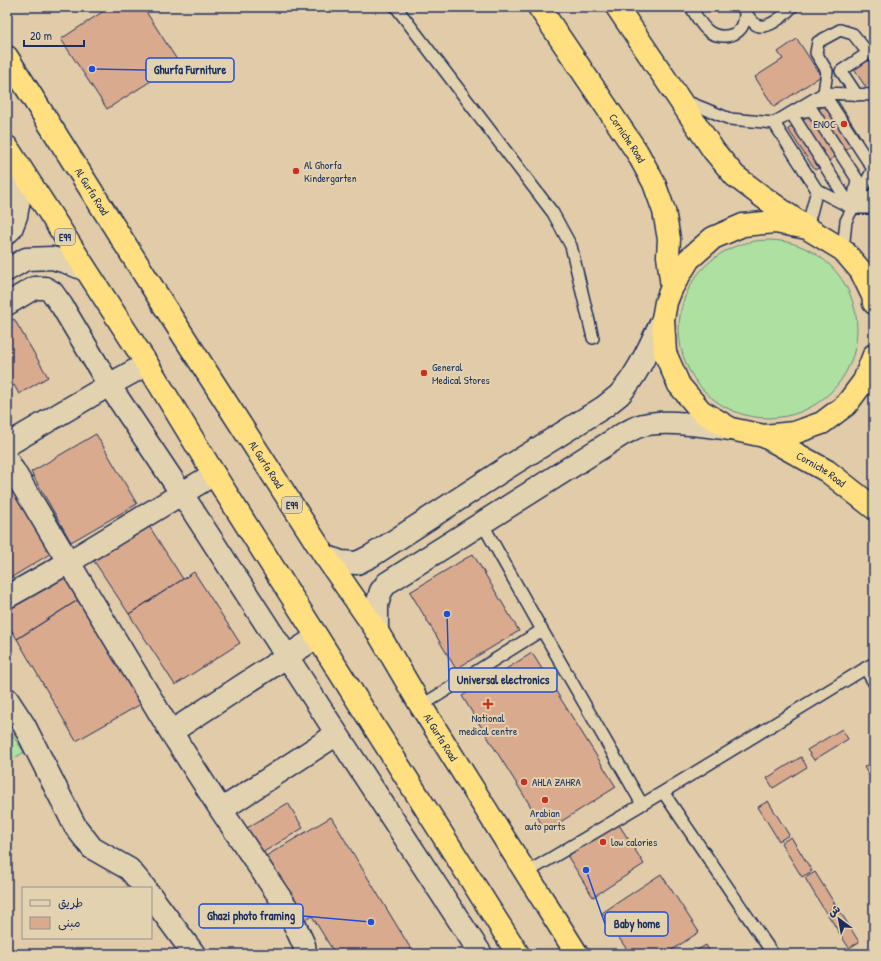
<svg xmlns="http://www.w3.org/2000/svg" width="881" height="961" viewBox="0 0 881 961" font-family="'Patrick Hand','Playpen Sans Arabic',sans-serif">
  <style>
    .green { fill: #ade0a1; stroke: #648880 }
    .building { fill: #daaa8f; stroke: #1b2f5e }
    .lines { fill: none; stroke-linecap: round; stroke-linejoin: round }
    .service-casing { stroke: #1b2f5e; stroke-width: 14 }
    .minor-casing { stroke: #1b2f5e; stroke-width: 25 }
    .tertiary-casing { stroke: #1b2f5e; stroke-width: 25 }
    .trunk-casing { stroke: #1b2f5e; stroke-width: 25 }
    .service { stroke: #e3d2af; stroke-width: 11 }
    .minor { stroke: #e3d2af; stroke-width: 22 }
    .tertiary { stroke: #e3d2af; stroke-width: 22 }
    .trunk { stroke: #ffdf80; stroke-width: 22 }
    .poi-dot { fill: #c8321e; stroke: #e3d2af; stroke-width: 1.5 }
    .labels { text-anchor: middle; stroke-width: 4; stroke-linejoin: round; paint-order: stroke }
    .shield { fill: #e3d2af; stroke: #576076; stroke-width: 1 }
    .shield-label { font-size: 10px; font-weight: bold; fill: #1b2f5e }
    .poi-label { font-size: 11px; fill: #1b2f5e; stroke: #e3d2af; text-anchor: start }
    .street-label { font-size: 11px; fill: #1b2f5e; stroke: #e3d2af }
    .leader { fill: none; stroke: #1d4ed8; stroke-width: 1.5 }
    .callout-dot { fill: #1d4ed8; stroke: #e3d2af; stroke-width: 1.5 }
    .callout { fill: #e3d2af; stroke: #1d4ed8; stroke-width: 1.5 }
    .callout-label { font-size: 12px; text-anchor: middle; font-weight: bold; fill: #1b2f5e }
  </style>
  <rect width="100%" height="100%" fill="#e2cba9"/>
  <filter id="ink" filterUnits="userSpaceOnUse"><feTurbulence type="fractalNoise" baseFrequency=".025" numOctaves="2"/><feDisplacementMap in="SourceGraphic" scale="8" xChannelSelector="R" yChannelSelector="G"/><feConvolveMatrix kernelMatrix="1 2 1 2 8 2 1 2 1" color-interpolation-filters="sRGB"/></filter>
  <g filter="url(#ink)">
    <path class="green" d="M679 329a89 89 0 1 1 178 0a89 89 0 1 1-178 0Z
      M7,727L24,752L7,763Z"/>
    <path class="building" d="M110,7H143L179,63L107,109L61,39Z
      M797,39L821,76L774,107L755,77L783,59L778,52Z
      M874,54V80L865,86L853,68Z
      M836,98L862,139L815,170L788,129Z
      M14,319L48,377L19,394L14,385L7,389V323Z
      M96,434L137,504L71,542L31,472Z
      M7,478L12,487L7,491Z
      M12,487L53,552L7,580V491Z
      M149,526L183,579L129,614L94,561Z
      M473,554L519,631L456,669L410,592Z
      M194,572L240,643L175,685L129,614Z
      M63,576L78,600L17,639L7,623V611Z
      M78,600L141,704L76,741L17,639Z
      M532,653L616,787L546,831L462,696Z
      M842,729L848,739L814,760L807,750Z
      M801,757L807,767L773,788L767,778Z
      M874,761V784L864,767Z
      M768,801L789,835L779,841L758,807Z
      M288,803L303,828L257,856L242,831Z
      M331,817L414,954H335L312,916L299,924L261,859Z
      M616,820L644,864L593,897L565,852Z
      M791,837L812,871L802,877L781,843Z
      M815,872L836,906L826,913L805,878Z
      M661,874L699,932L666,954H630L602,913Z
      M838,908L859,942L849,948L828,915Z
      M706,945L711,954H691Z"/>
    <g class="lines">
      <g class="service-casing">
        <path id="service" d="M396,7L553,213L571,246L593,338
          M691,7C695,14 700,24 707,30C718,40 741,38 744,21C745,18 745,14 745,11
          M743,9C747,14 750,20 755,24C766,32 785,15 792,7
          M824,93L874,95
          M683,100L730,119L774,123L824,93L827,71L816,53L818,42L840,30L853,34L868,53L841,71L857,95
          M815,101L828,100L873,169L846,221L843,250
          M812,110L857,179L852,208L791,113Z
          M774,123L817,190L852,208H872L874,207
          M855,206L874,194
          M807,228L817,190
          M482,523L542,630L642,804
          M865,668L874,683
          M421,706L542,630
          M663,792L773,954
          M526,873L663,792L874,663"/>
      </g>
      <g class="minor-casing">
        <path id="minor" d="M7,304L34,288H45L52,292L62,306L109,385L182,494L337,734L481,954
          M7,445L109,385L147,364
          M7,460L171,732L221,810L287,908L304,945L305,954
          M7,597L69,562L214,474
          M7,699L24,725L75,826L92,848L129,869L145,888
          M171,732L317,637
          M221,810L337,734
          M151,896L194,954"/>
      </g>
      <g class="tertiary-casing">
        <path id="tertiary" d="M7,233L11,229L16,216L20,194L19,180L11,158
          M7,270L26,259L52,258L66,262L86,270
          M325,556L341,562L357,563L371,556L508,467L604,407C609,403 614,399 619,395C639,373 650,345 663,319
          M377,631V605L381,591L387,583L623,434C628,432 632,429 637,427C661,418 705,426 731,429"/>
      </g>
      <g class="trunk-casing">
        <g id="trunk">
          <path id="s1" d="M539,7L637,152L654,183L664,211L669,239L668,256L672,287"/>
          <path d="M617,7L714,151L735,176L763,197L801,224"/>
          <path id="s2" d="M7,57L161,301L325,556L377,631L421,706L577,954"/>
          <path d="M7,147L147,364L214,474L518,954"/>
          <path d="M874,303L873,296L861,271L843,250L807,228L775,222L743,225L713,238L689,259L672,287L666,302L663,319L665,353L679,385L701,411L731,429L764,436L794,433L822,423L846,405L864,381L874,355"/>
          <path id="s3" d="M764,436L827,471L874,508"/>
        </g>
      </g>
      <use href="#service" class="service"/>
      <use href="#minor" class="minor"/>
      <use href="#tertiary" class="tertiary"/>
      <use href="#trunk" class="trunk"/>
    </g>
  </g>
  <g class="poi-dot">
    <circle cx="844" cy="124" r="4"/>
    <circle cx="296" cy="171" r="4"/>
    <circle cx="424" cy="373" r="4"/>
    <path d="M486 698h4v4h4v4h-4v4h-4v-4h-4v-4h4z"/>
    <circle cx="524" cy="782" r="4"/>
    <circle cx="545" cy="800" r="4"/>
    <circle cx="603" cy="842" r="4"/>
  </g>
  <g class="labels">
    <g class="shield">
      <rect x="55" y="229" width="20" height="16" rx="3"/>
      <rect x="282" y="497" width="20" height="16" rx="3"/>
    </g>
    <g class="shield-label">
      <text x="65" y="241">E99</text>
      <text x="292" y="509">E99</text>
    </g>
    <g class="poi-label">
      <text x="836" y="128" text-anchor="end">ENOC</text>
      <text x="304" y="169">Al Ghorfa<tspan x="304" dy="13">Kindergarten</tspan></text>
      <text x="432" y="371">General<tspan x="432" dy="13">Medical Stores</tspan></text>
      <text x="488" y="722" text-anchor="middle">National<tspan x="488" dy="13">medical centre</tspan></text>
      <text x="532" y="786">AHLA ZAHRA</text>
      <text x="545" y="817" text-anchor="middle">Arabian<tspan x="545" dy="13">auto parts</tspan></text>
      <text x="611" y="846">low calories</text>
    </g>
    <g class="street-label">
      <text dy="4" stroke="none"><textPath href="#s1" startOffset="158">Corniche Road</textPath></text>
      <text dy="4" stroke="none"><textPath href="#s2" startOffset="159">Al Gurfa Road</textPath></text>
      <text dy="4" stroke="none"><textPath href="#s2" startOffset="483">Al Gurfa Road</textPath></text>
      <text dy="4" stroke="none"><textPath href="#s3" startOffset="66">Corniche Road</textPath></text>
      <text dy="4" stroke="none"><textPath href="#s2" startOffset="807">Al Gurfa Road</textPath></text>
    </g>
  </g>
  <path class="leader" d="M92 69L146 70M447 614L449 680M371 922L303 916M586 870L605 924"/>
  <g class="callout-dot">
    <circle cx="92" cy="69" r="4"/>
    <circle cx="447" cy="614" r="4"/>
    <circle cx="371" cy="922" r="4"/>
    <circle cx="586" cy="870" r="4"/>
  </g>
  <g class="callout">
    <rect x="146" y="58" width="88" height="24" rx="4"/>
    <rect x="449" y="668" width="108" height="24" rx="4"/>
    <rect x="199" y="904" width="104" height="24" rx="4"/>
    <rect x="605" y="912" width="63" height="24" rx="4"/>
  </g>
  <g class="callout-label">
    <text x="190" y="74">Ghurfa Furniture</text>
    <text x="503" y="684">Universal electronics</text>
    <text x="251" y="920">Ghazi photo framing</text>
    <text x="637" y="928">Baby home</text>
  </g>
  <rect width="881" height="961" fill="none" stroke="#e3d2af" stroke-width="24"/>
  <rect x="12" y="12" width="857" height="937" fill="none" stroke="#1b2f5e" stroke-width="1.5" filter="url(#ink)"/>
  <rect x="22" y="887" width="130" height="52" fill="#e3d2af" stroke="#93918f"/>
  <rect x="30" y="900" width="20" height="6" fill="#e3d2af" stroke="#93918f"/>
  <text x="58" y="907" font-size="12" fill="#1b2f5e">طريق</text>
  <rect x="30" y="917" width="20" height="12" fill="#daaa8f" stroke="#93918f"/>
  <text x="58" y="927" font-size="12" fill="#1b2f5e">مبنى</text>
  <g transform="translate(839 919) rotate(328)" stroke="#e3d2af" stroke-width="3" paint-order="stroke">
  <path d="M0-3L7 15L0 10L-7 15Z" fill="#1b2f5e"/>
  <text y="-6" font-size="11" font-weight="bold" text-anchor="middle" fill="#1b2f5e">ش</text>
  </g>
  <path d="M24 40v6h60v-6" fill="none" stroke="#1b2f5e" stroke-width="2"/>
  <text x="30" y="40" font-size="12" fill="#1b2f5e" stroke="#e3d2af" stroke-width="3" paint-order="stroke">20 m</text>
</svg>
